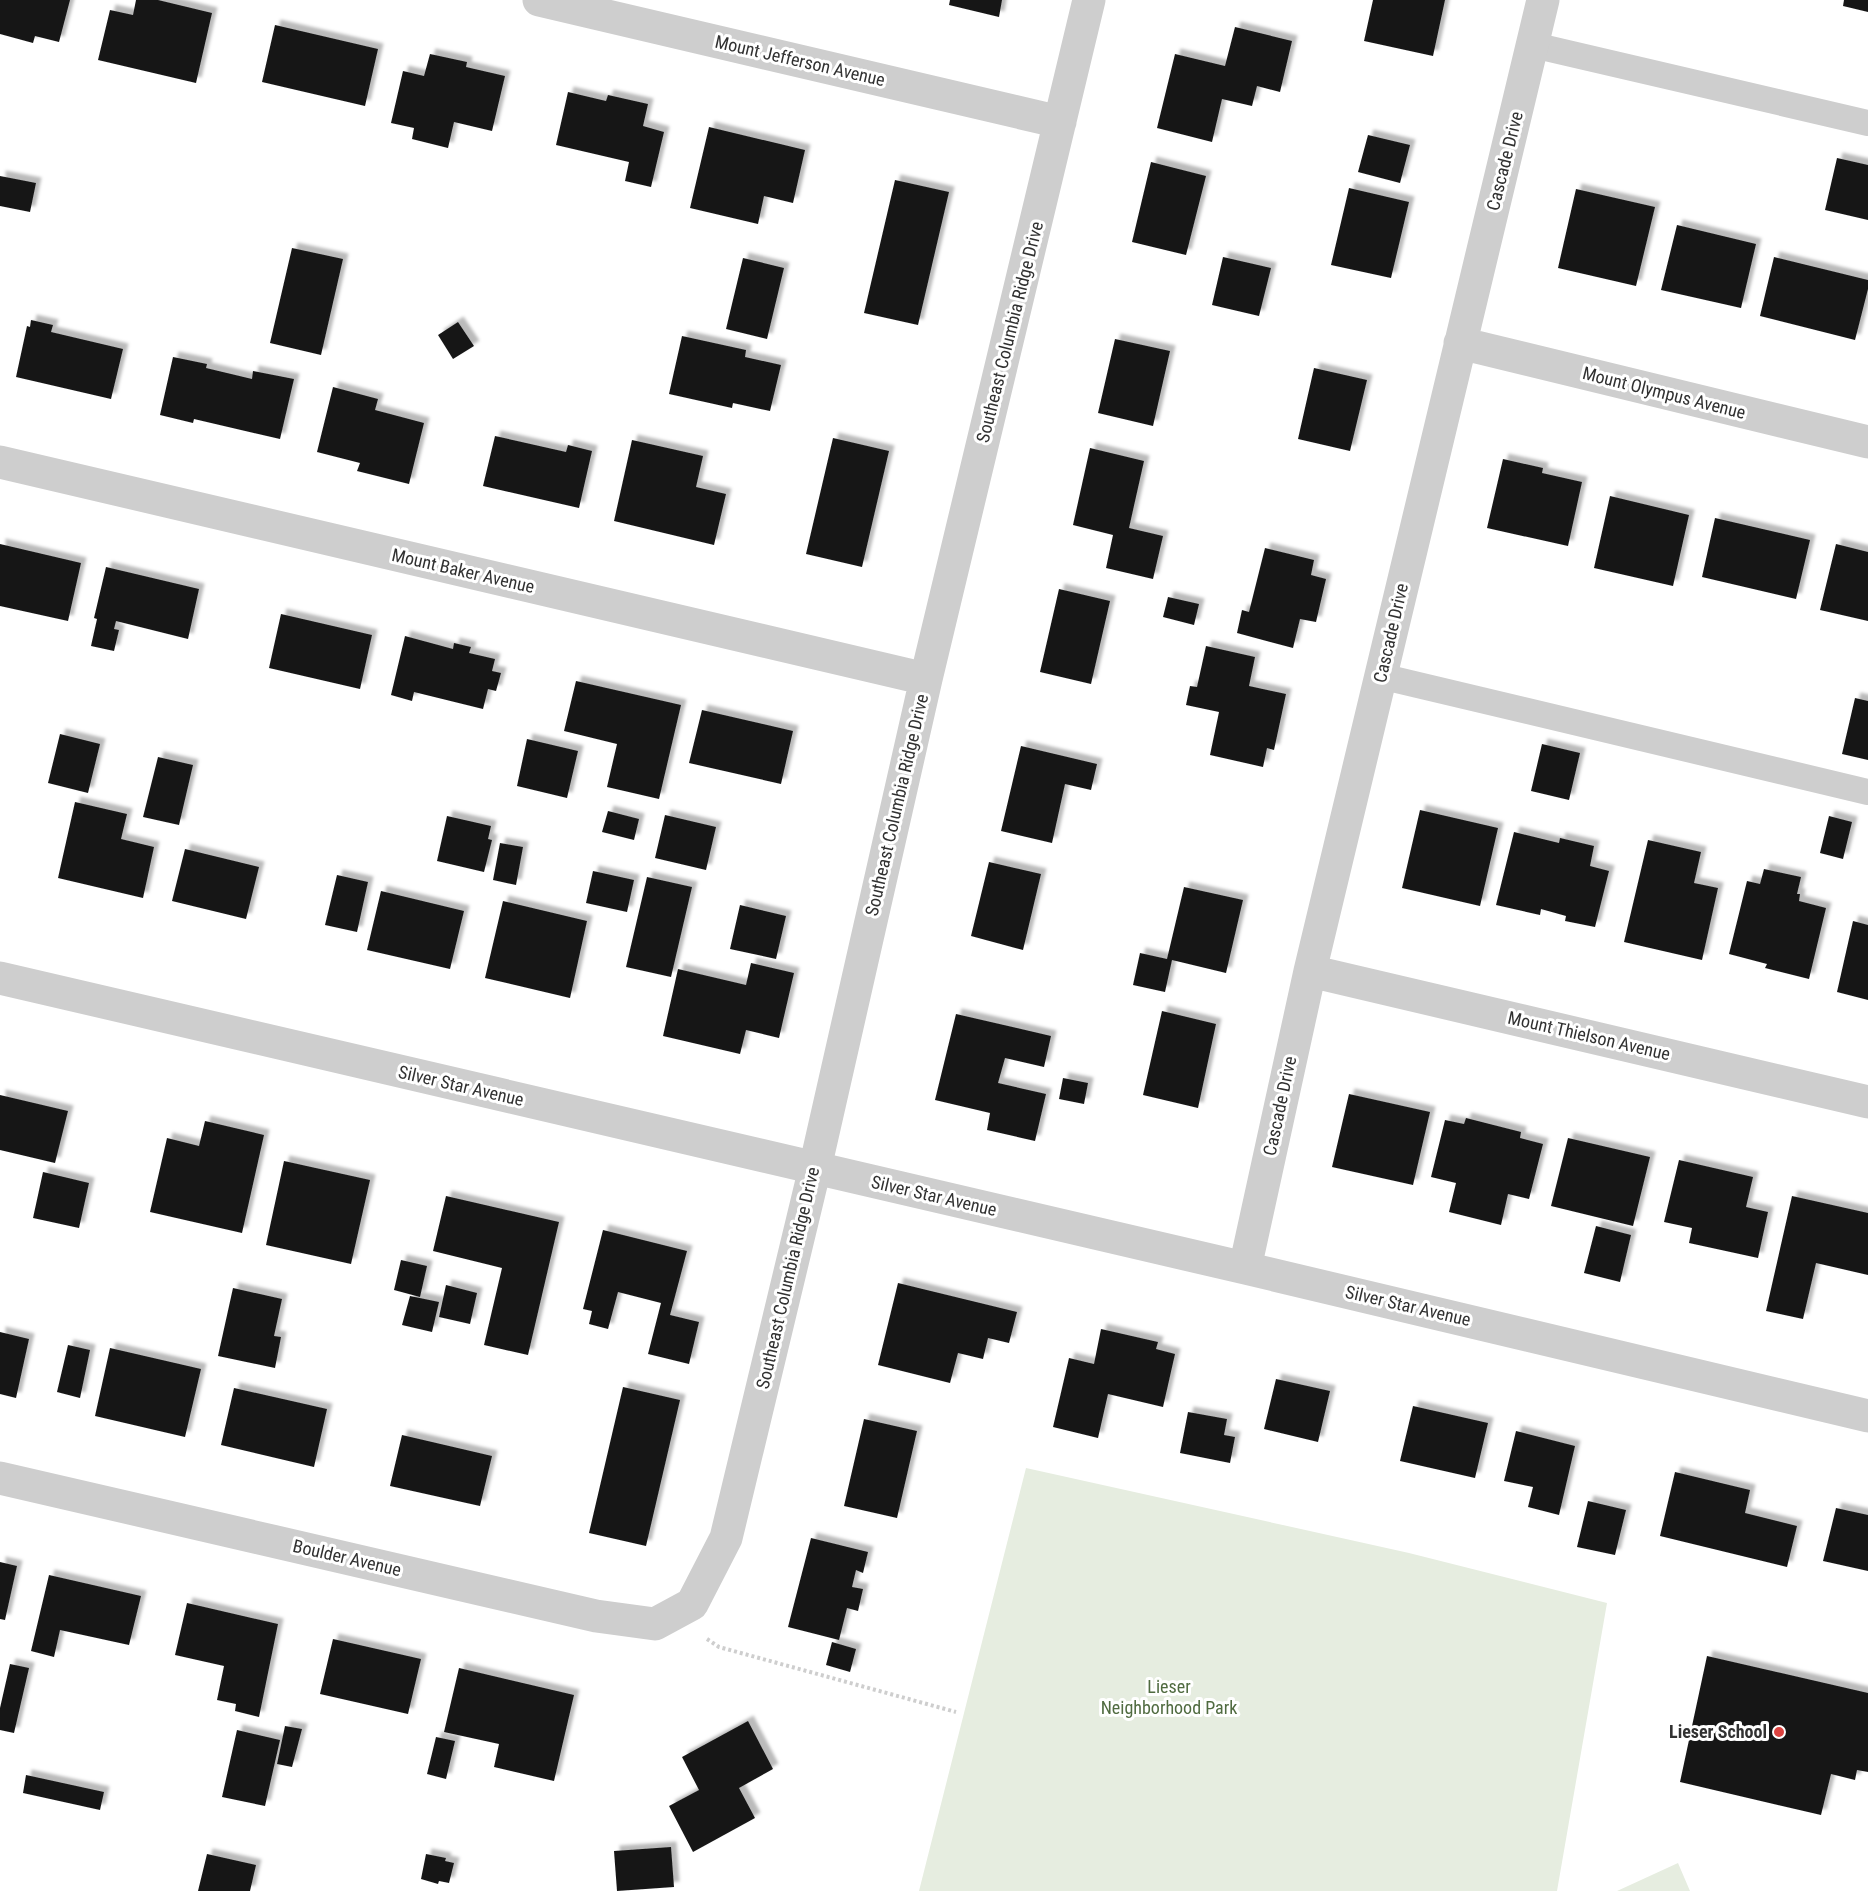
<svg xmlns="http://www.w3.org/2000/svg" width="1868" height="1891" viewBox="0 0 1868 1891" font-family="'Roboto Condensed',sans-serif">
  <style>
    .green { fill: #e6ede0 }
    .building { fill: #181818; filter: url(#shadow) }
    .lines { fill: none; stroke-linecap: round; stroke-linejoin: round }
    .path { stroke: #cecece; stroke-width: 4; stroke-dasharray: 3 3; stroke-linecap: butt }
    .lane { stroke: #cecece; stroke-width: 26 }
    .street { stroke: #cecece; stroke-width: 33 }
    .poi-dot { fill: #dc423f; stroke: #fff; stroke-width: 2 }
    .labels { text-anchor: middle; stroke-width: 6; stroke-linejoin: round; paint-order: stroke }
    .street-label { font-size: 18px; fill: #313131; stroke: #fff }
    .park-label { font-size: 18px; fill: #506b40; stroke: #fff }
    .poi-label { font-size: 18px; font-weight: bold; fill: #313131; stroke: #fff; text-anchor: end }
  </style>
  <defs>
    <filter id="shadow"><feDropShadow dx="5.5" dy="-5.5" stdDeviation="1.5" flood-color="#0004"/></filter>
  </defs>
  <rect width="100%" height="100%" fill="#fff"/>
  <path class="green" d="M1026,1468L1409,1553L1607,1603L1557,1891H919Z
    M1678,1863L1690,1891H1617Z"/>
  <path class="building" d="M0,0H70L59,42L35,36L33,43L0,34Z
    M136,0H158L212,13L196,83L98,60L110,10L133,15Z
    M950,0H1002L999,17L949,5Z
    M1373,0H1445L1433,56L1364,41Z
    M1844,0H1868V12L1843,6Z
    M275,25L378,49L365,106L262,82Z
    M1235,27L1292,41L1280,92L1257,86L1252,106L1222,99L1212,142L1157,128L1175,54L1225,66Z
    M430,54L467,62L466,67L505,76L492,131L454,122L448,148L412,139L414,128L391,123L403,71L424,76Z
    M568,92L606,101L608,95L648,104L643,126L664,132L651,187L625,181L629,162L556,145Z
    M709,127L805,150L793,203L764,196L758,224L690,208Z
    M1368,135L1410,145L1400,183L1358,172Z
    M1837,158L1868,165V220L1825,210Z
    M1151,162L1206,176L1186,255L1132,242Z
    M0,176L36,183L30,212L0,206Z
    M895,180L949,192L918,325L864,313Z
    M1349,188L1409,202L1391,278L1331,265Z
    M1576,189L1655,207L1636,286L1558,268Z
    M1677,225L1756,244L1741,308L1661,290Z
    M292,248L343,259L321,355L270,343Z
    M1223,257L1271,268L1259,316L1212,305Z
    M1774,257L1868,280V289L1855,340L1760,316Z
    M743,258L784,268L767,339L726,329Z
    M31,320L53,325L51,332L123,349L111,399L16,377L27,326L30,327Z
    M458,322L474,346L453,359L438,335Z
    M682,336L746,350L745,357L781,365L770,411L733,403L732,408L669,394Z
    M1115,339L1170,351L1153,426L1098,413Z
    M173,357L207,364L206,368L252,379L253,371L294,379L280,439L194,419L193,423L160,415Z
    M1314,368L1367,380L1350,451L1298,439Z
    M333,387L378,399L375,410L424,423L409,484L357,471L360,463L317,452Z
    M495,436L566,452L568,445L592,451L579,508L483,486Z
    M833,438L889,451L862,567L806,554Z
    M632,440L703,456L696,487L726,494L714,545L614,521Z
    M1090,448L1144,461L1129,528L1163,536L1153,579L1106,568L1113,535L1073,525Z
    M1503,459L1543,468L1542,473L1582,482L1568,546L1487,528Z
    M1610,496L1689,515L1673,586L1594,568Z
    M1715,518L1810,540L1796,599L1702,577Z
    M0,544L81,563L68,621L0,606Z
    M1836,544L1868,552V621L1820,610Z
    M1265,548L1314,560L1311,575L1326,579L1316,622L1300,619L1293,648L1237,633L1242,610L1249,612Z
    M106,567L199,589L188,639L116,621L114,629L119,630L114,651L91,646L97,619L94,618Z
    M1059,589L1110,601L1091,684L1040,672Z
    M1168,597L1199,604L1194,625L1163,617Z
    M281,614L372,635L360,689L269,668Z
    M405,636L453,649L454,643L471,647L469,653L495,659L492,671L501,673L496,691L488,689L483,709L414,692L412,701L391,695Z
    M1206,646L1255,657L1249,686L1286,694L1274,750L1267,748L1263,767L1210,755L1219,712L1186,705L1190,686L1197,687Z
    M576,681L681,705L659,799L607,787L617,744L564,731Z
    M1855,698L1868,701V760L1842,754Z
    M702,710L793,731L781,784L689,763Z
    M60,734L100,744L88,793L48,783Z
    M527,739L578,751L567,798L517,786Z
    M1542,744L1580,753L1569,800L1531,791Z
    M1021,746L1097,764L1091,790L1065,784L1052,843L1001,831Z
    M158,757L193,765L179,825L143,817Z
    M75,802L127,814L121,839L154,847L143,898L58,878Z
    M1420,810L1498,828L1480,906L1402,888Z
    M608,811L639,819L634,840L602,832Z
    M665,815L716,827L706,870L655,858Z
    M447,816L491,826L488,839L492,840L484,872L437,861Z
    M1829,816L1852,822L1843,859L1820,853Z
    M1514,832L1559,843L1560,838L1594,846L1590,866L1609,871L1595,927L1565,921L1566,916L1541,909L1540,915L1496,905Z
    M1648,840L1701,852L1694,883L1718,888L1702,960L1624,942Z
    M500,843L523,847L516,885L493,880Z
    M185,849L259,867L246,919L172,901Z
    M989,862L1041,874L1023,950L971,936Z
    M1764,869L1801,877L1797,894H1800L1799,901L1826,908L1809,979L1765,968L1767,964L1729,954L1747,881L1760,884Z
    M593,871L634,880L627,912L586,903Z
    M337,875L368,882L357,932L325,925Z
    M647,877L692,887L671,977L626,967Z
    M1184,887L1243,900L1226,973L1172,960L1165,992L1133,985L1140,953L1167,959Z
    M381,891L464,911L450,969L367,950Z
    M503,901L587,921L570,998L485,978Z
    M740,905L786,916L776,959L730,949Z
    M1853,921L1868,925V1000L1837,992Z
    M751,963L794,973L779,1038L746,1030L740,1054L663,1036L678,969L746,985Z
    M1162,1011L1216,1024L1198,1108L1143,1095Z
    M956,1014L1051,1036L1044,1067L1005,1058L998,1083L1046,1094L1035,1141L987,1130L990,1113L935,1100Z
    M1063,1078L1088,1083L1084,1104L1059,1099Z
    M1349,1094L1430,1112L1413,1185L1332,1167Z
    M0,1095L68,1111L55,1163L0,1150Z
    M1466,1118L1521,1132L1520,1138L1543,1144L1529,1199L1508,1194L1501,1225L1449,1212L1456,1183L1431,1177L1445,1120L1464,1124Z
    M205,1121L264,1135L242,1233L150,1212L167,1138L199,1146Z
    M1568,1138L1650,1157L1633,1226L1551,1206Z
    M1679,1160L1753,1177L1746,1207L1768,1212L1758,1258L1689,1243L1692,1228L1664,1222Z
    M284,1161L370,1180L351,1264L266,1245Z
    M43,1172L89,1183L79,1228L33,1218Z
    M446,1196L559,1222L528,1355L484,1345L502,1268L433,1251Z
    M1792,1196L1868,1213V1275L1816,1263L1803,1319L1766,1311Z
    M1596,1226L1631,1235L1620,1282L1584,1273Z
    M603,1230L687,1251L670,1315L699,1322L689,1364L648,1354L661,1303L618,1292L608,1329L589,1324L592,1311L583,1309Z
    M401,1260L427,1266L420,1297L394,1290Z
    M898,1283L1017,1312L1009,1343L988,1338L983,1359L958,1353L950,1383L878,1365Z
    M446,1285L477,1293L470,1324L439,1317Z
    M233,1288L282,1299L274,1336L281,1337L275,1368L218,1356Z
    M410,1296L439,1302L432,1332L402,1325Z
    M1101,1329L1158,1342L1156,1349L1175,1354L1163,1407L1108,1394L1098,1438L1053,1427L1069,1358L1094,1364Z
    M0,1332L29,1339L16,1398L0,1394Z
    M68,1345L90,1350L80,1398L57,1392Z
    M110,1348L201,1369L185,1437L95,1416Z
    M1276,1379L1330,1391L1318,1442L1264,1429Z
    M623,1387L680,1400L646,1546L589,1533Z
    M234,1388L327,1409L314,1467L221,1445Z
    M1413,1406L1488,1423L1475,1478L1400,1461Z
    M1188,1412L1227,1419L1224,1435L1235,1437L1230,1463L1180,1453Z
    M864,1419L917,1431L897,1518L844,1506Z
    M1516,1431L1575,1446L1559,1515L1528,1507L1533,1487L1504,1481Z
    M402,1435L492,1456L480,1506L390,1486Z
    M1675,1472L1750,1490L1745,1513L1797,1526L1787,1567L1660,1536Z
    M1588,1501L1626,1510L1615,1555L1577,1547Z
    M1836,1508L1868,1515V1571L1823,1561Z
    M811,1538L868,1552L863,1573L856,1570L852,1587L863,1589L858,1611L847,1608L839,1640L788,1627Z
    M0,1562L17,1566L5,1620L0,1619Z
    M49,1575L141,1596L129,1645L60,1630L54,1657L31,1651Z
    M187,1603L278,1624L259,1717L235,1711L236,1704L217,1700L224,1666L175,1655Z
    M333,1639L421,1659L408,1714L320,1694Z
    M832,1642L856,1649L850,1672L826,1665Z
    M1707,1656L1868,1693V1772L1857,1770L1855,1780L1831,1774L1821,1815L1680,1782Z
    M10,1664L29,1668L14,1733L0,1730V1708Z
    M459,1668L574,1695L554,1781L494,1767L499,1744L444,1732Z
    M748,1721L773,1769L739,1788L755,1818L693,1852L669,1806L699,1790L682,1757Z
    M285,1726L302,1729L292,1767L277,1764Z
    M237,1730L280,1740L265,1806L222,1797Z
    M436,1737L455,1741L446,1779L427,1774Z
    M26,1775L104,1792L100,1810L23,1793Z
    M671,1847L674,1887L617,1891L614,1851Z
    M207,1854L256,1865L250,1891H198Z
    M426,1854L446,1858L445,1861L454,1863L449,1883L439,1881L438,1884L421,1879Z"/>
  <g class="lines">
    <path class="path" d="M707,1639L719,1647L956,1712"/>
    <path class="lane" d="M1533,45L1868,123
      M1380,676L1868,792"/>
    <path class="street" d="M539,0L1060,122
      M1460,343L1868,442
      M0,462L926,679
      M1310,971L1868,1102
      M0,978L1245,1268L1868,1416
      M1245,1268L1310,971L1543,0
      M0,1478L596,1616L655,1624L692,1604L726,1538L815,1168L926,679L1089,0"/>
  </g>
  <circle class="poi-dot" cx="1779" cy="1732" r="6"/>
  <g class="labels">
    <g class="street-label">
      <text transform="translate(800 61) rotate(13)" y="6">Mount Jefferson Avenue</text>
      <text transform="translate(1505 161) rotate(-76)" y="6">Cascade Drive</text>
      <text transform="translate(1010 332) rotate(-76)" y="6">Southeast Columbia Ridge Drive</text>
      <text transform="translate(1664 393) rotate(14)" y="6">Mount Olympus Avenue</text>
      <text transform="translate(463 571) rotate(13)" y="6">Mount Baker Avenue</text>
      <text transform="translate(1391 633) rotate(-77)" y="6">Cascade Drive</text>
      <text transform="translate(897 805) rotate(-77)" y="6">Southeast Columbia Ridge Drive</text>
      <text transform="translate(1589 1036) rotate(13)" y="6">Mount Thielson Avenue</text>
      <text transform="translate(461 1086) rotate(13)" y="6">Silver Star Avenue</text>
      <text transform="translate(1280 1106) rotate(-78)" y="6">Cascade Drive</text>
      <text transform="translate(934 1196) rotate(13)" y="6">Silver Star Avenue</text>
      <text transform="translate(788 1278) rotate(-77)" y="6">Southeast Columbia Ridge Drive</text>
      <text transform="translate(1408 1306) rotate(13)" y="6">Silver Star Avenue</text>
      <text transform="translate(347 1558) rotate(13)" y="6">Boulder Avenue</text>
    </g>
    <g class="park-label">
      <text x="1169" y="1693">Lieser<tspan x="1169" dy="21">Neighborhood Park</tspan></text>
    </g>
    <g class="poi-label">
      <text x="1767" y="1738">Lieser School</text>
    </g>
  </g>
</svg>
